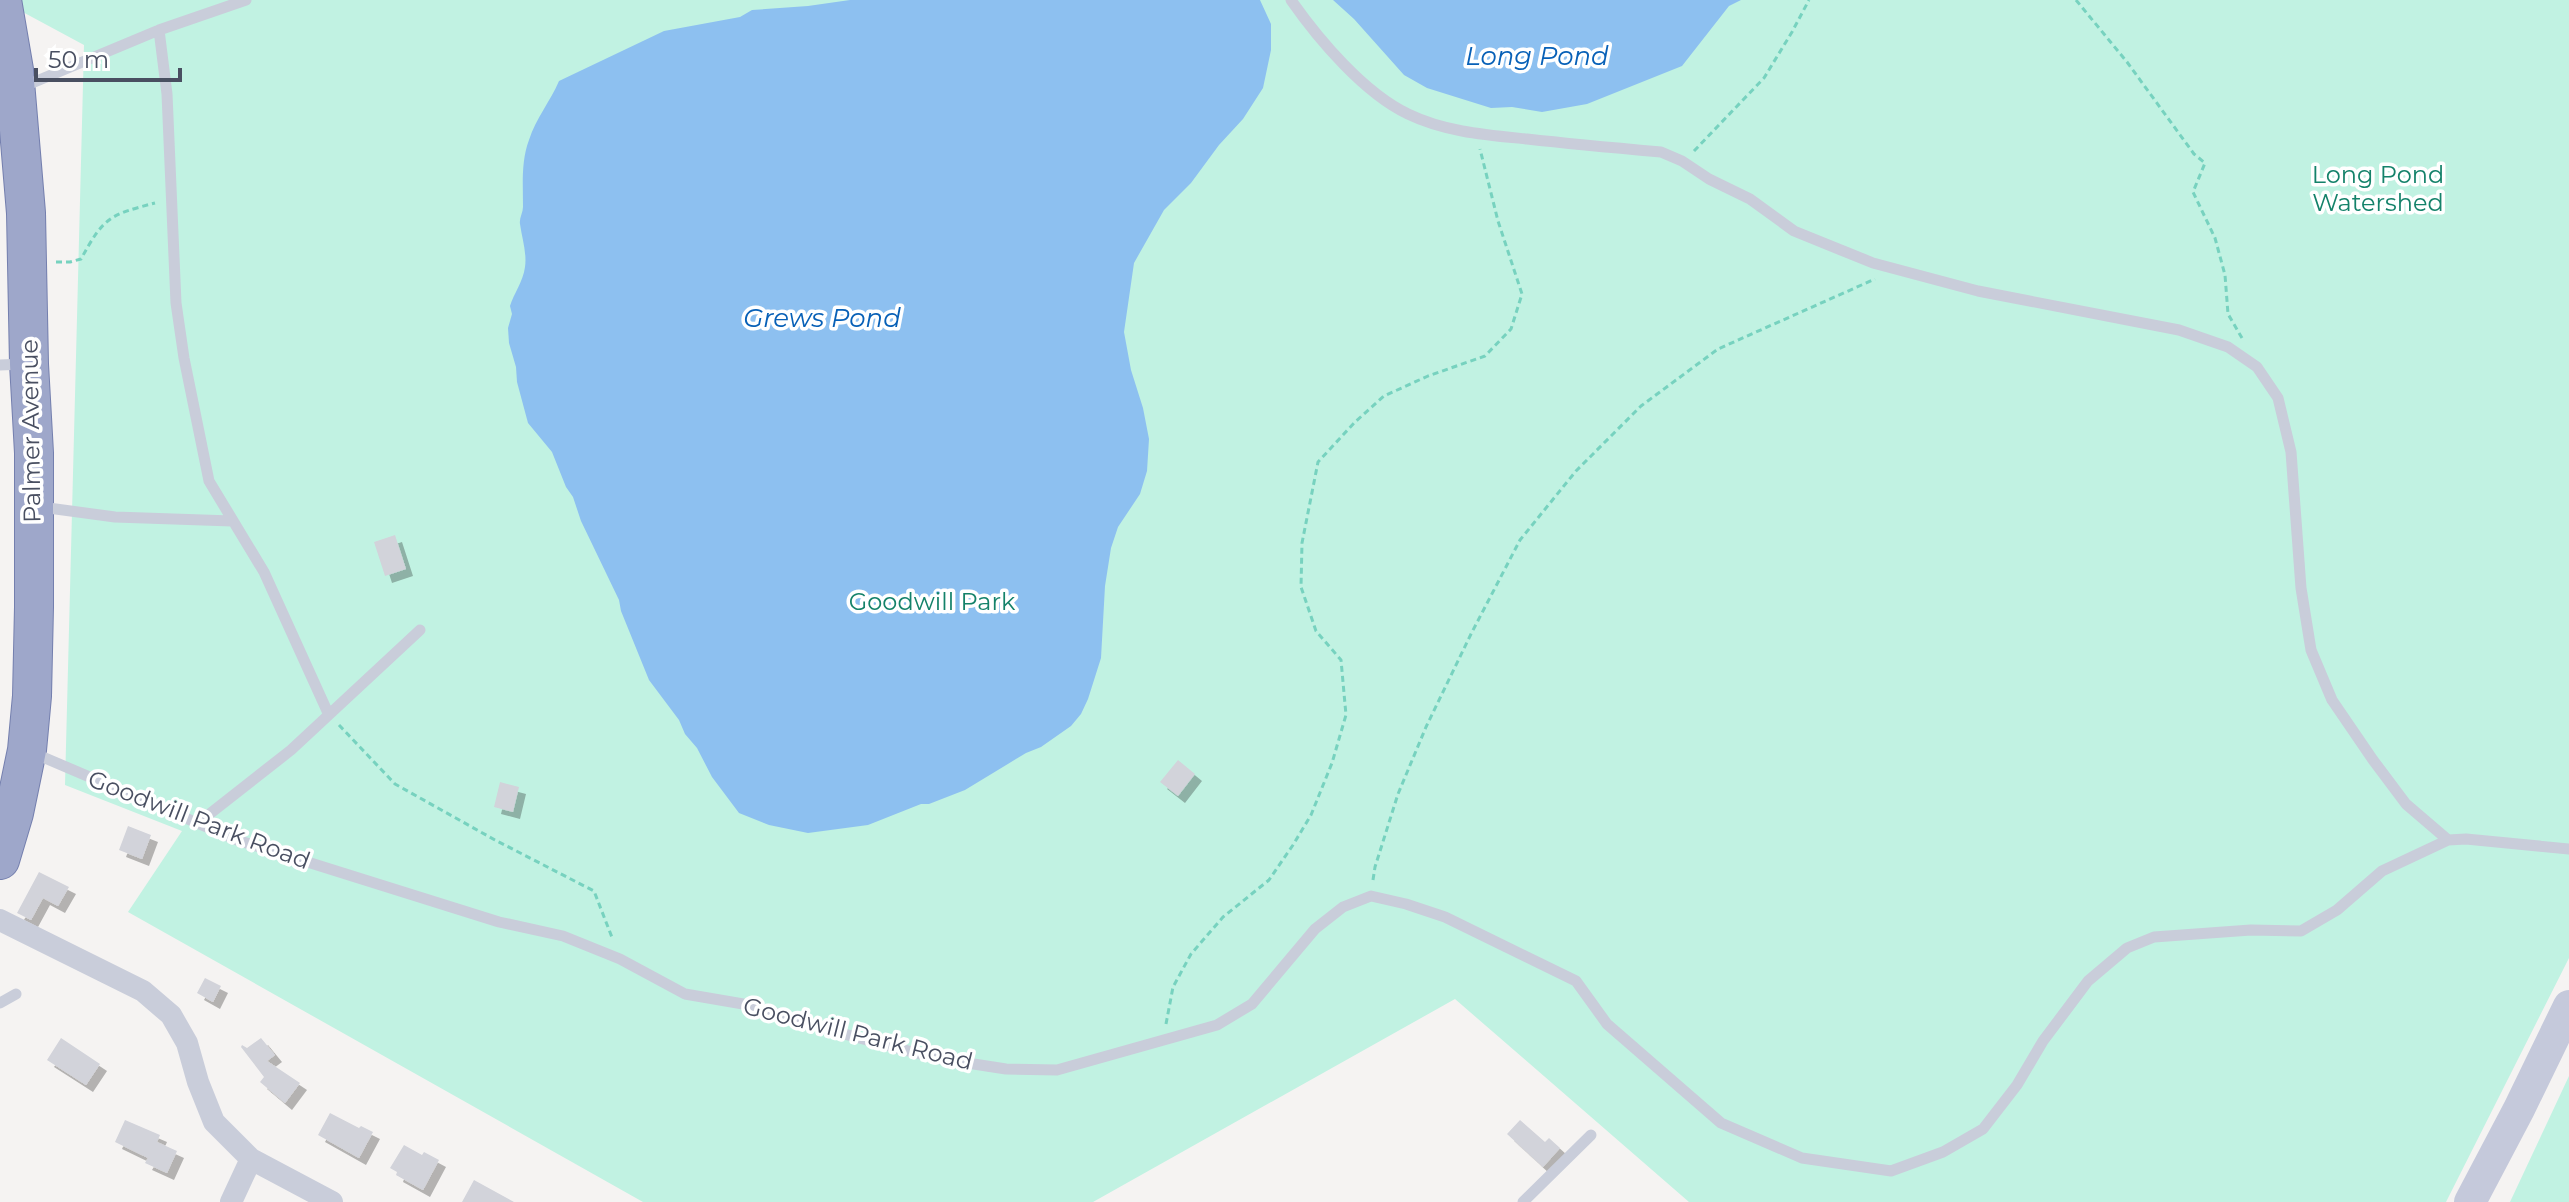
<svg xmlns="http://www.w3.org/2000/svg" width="2569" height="1202" viewBox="0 0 2569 1202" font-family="Montserrat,sans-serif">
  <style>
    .green { fill: #c1f2e2 }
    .water { fill: #8dc0f0 }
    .building { fill: #d2d3da; filter: url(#shadow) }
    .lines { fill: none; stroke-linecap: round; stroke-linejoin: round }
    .trunk-casing { stroke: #747fae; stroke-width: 40 }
    .path { stroke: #77d2bf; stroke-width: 3; stroke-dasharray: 6 4; stroke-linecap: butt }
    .service { stroke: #c9cdda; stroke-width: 11 }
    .minor { stroke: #c9cdda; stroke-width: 22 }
    .secondary { stroke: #c5c9db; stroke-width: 32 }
    .trunk { stroke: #9ea7ca; stroke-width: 38 }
    .labels { text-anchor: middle; stroke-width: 7; stroke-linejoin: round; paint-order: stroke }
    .park-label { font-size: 24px; fill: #14826a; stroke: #fff }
    .street-label { font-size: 24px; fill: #494f61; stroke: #fff }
    .water-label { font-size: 26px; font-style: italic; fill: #0760b7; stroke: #fff }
  </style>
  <defs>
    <filter id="shadow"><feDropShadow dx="7" dy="7" stdDeviation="0" flood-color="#0004"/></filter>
  </defs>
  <rect width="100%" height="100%" fill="#f5f3f2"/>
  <path class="green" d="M6,0H2569V958L2446,1202H1689L1455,999L1093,1202H643L128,912L182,831L65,785L84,45L6,3Z
    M2569,1076V1202H2510Z"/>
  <path class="water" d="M850,0H1260L1271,24V50L1263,88L1243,119L1219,145L1191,183L1164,210L1134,263L1124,332L1131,370L1143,408L1149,439L1147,471L1140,494L1118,527L1111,548L1105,586L1101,658L1088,699L1081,714L1071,726L1041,747L1026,753L965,790L929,804H921L868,825L808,833L769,825L739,813L712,777L697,748L685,734L679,720L649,680L621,611L619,600L581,521L573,497L566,487L552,452L528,423L517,382L516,367L509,343L508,328L512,314L510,306C514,293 523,282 525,267C527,253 522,238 520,224C519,218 523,213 523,207C523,185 521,161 529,140C536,118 550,102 559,81L664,31L740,17L752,10L808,6Z
    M1333,0H1741L1729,6L1682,66L1587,104L1542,112L1512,107L1491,108L1427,88L1404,75L1354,19Z"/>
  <path class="building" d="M395,535L406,569L385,576L374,542Z
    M1178,760L1195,774L1178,796L1160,782Z
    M500,782L519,787L513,812L494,807Z
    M128,826L151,835L142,859L119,850Z
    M39,872L69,887L58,906L43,898L31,920L17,913Z
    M205,978L221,986L213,1002L197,993Z
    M61,1038L100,1064L86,1085L47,1060Z
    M261,1038L275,1055L267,1061L300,1083L285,1103L260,1082L264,1077L241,1047L242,1045L247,1048Z
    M330,1113L359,1128L361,1126L373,1132L359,1158L318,1135Z
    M125,1120L160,1135L157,1142L177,1151L167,1173L145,1163L148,1158L115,1142Z
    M1520,1120L1545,1142L1549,1138L1560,1148L1543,1167L1507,1134Z
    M404,1145L422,1155L424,1152L439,1160L423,1190L396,1175L397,1172L390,1168Z
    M474,1180L514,1202H462Z"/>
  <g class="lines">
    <g class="trunk-casing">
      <path id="trunk" d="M0,860L14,813L27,750L32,696L34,607V453L29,364L26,213L14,70L2,0"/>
    </g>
    <path class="path" d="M2076,0L2127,62L2194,154L2205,163L2193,192L2215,238L2225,275L2228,314L2242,338
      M1694,151L1764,78L1792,32L1809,0
      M56,262H70L81,259C104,217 109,215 155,203
      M339,725L395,784L495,840L594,891L613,940
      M1373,880L1375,867L1398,794L1426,727L1471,634L1520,540L1576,471L1641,406L1718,349L1875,279
      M1166,1024L1173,987L1191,954L1223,917L1269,880L1293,845L1311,815L1332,763L1346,715L1341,660L1316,631L1301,587L1302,543L1318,462L1355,422L1384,396L1428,376L1485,356L1511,329L1522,294L1498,221L1480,149"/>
    <path class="service" d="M1291,0C1319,40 1364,93 1408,114C1445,132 1487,135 1527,139C1572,144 1616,148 1661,152L1682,161L1709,179L1750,199L1794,231L1873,263L1978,291L2179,330L2228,347L2257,367L2278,398L2291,452L2301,588L2311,650L2332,700L2373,760L2406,804L2448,840
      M159,30L167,94L176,303L184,358L209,481L264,572L328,713
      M20,88L159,30L246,0
      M0,365L24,364
      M41,507L115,517L232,521
      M31,752L237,840L499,922L563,936L620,959L685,994L749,1005L848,1035L935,1058L1006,1069L1057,1070L1217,1025L1252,1004L1315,929L1343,907L1371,896L1406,904L1445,917L1576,981L1607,1024L1721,1123L1802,1158L1891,1171L1943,1152L1983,1129L2017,1085L2043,1041L2088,981L2127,948L2154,937L2251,930L2301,931L2337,910L2382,871L2448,840L2466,839L2569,849
      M198,823L291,750L420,630
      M0,1003L16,994
      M1523,1202L1591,1135"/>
    <path class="minor" d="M0,920L143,991L171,1015L187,1043L198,1082L214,1122L251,1159L332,1202
      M231,1202L251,1159"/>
    <path class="secondary" d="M2470,1202L2519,1109L2569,1006"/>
    <use href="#trunk" class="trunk"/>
  </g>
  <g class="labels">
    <g class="park-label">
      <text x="2378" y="183">Long Pond<tspan x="2378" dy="28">Watershed</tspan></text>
      <text x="932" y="610">Goodwill Park</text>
    </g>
    <g class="street-label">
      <text transform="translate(31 431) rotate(-91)" y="8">Palmer Avenue</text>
      <text transform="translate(199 820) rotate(21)" y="8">Goodwill Park Road</text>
      <text transform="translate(858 1034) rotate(14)" y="8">Goodwill Park Road</text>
    </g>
    <g class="water-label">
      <text x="1537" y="65">Long Pond</text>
      <text x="822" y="327">Grews Pond</text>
    </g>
  </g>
  <path d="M36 68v12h144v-12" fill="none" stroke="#494f61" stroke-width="4"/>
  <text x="48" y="68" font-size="24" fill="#494f61" stroke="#ffffff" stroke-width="6" paint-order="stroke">50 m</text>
</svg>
